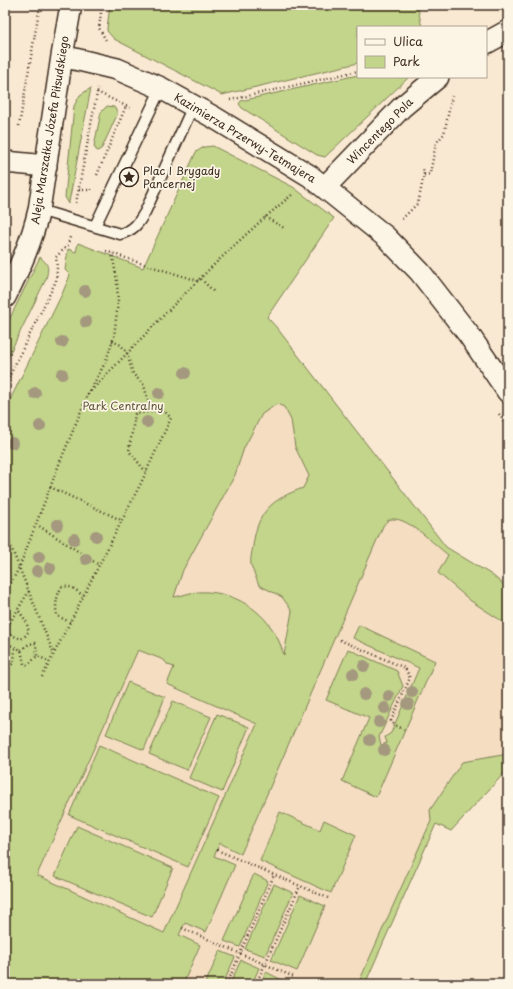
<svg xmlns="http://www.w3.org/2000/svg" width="513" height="989" viewBox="0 0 513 989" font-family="'Playpen Sans',sans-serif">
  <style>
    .built { fill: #f4ddc1 }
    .green { fill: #c2d58a; stroke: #7e8054; fill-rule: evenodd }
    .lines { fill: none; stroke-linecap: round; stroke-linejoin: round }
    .lane-casing { stroke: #3b2a1e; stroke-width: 13 }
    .street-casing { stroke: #3b2a1e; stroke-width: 24 }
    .path { stroke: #3b2a1e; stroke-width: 2.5; stroke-dasharray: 1 3; stroke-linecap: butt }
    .lane { stroke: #fcf5e5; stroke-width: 10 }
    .street { stroke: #fcf5e5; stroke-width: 21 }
    .tree { fill: #a4987e }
    .labels { text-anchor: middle; stroke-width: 3.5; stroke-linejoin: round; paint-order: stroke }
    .street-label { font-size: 11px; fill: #3b2a1e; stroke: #fcf5e5 }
    .poi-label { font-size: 11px; fill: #3b2a1e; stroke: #fcf5e5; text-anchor: start }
    .park-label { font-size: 11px; fill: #5d5539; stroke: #fcf5e5 }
  </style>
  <rect width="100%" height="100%" fill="#fae9d2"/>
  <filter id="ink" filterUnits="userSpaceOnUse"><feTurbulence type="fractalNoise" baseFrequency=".025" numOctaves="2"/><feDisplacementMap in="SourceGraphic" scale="8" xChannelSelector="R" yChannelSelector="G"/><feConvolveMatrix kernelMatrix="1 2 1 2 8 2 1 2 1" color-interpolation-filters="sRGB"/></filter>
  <g filter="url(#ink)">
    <path class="built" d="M277,328L446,547L492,575L508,588V769L451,831L436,824L365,984H34L5,900Z"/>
    <path class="green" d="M110,5H417L422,27H358V63L222,95L114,39L107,31V28Z
      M358,75V77H409L325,157L317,155L242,108L239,104L241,101L245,100Z
      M91,88L69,202V204L65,197L74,106L80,95Z
      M107,106L114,107L117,111V115L102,148L98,151L96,150L94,146L101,112Z
      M213,146L293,187L334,218L267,317L277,328L446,547L492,575L508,588V625L471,601L438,573L448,555C435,545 409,518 393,519C388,519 385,523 383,526L241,854L220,843L214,856L235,865L206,932L185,923L179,935L200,945L183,984H15L5,979V410L62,294L70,275L65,270L68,249L76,252L78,243L143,268L196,152L204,147ZM277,404L284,407L291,420L295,447L309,476L303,488C272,499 257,512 253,546C252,552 250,559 251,565C253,571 256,578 259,585L282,597L292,611L284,655C281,647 279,639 274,632C259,606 228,590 198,592C190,592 182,596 174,597L183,570L235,475L244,448L262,414ZM138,650L164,660L168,665L174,667L167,684L257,724L164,933L37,875Z
      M40,257C49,265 49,267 46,279L5,363V328Z
      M359,625L435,661L376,797L342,781L369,718L326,700L348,649L397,671L403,686L379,737L381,745L387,743L385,737L391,733L419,668L353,638Z
      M128,682L165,697L144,750L106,734Z
      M173,701L211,717L187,770L149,754Z
      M217,714L249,727L222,792L189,778Z
      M99,745L219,798L188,867L69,815Z
      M508,754V769L451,831L436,824L365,984H358L431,821L430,810L462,762Z
      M280,812L320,830L324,820L356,835L331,893L260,861Z
      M77,826L173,868L152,917L55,876Z
      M254,874L268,881L240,947L224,941Z
      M274,884L293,893L265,956L245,949Z
      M300,895L325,906L297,971L271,960Z
      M220,951L235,957L223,984H205Z
      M241,960L259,968L252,984H230Z
      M266,972L290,984H260Z"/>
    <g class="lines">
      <g class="lane-casing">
        <path id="lane" d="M39,210L120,234C134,230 138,224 145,212L193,106
          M95,226L161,88"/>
      </g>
      <g class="street-casing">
        <path id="street" d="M486,43L508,31
          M62,56L117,69L161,88L215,118L310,176L386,237L420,272L469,335L508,392
          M5,162L46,166
          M325,187L402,107L438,77
          M5,297C19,269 32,241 39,210L62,56L71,5"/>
      </g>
      <path class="path" d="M102,5L99,28L107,42
        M97,92L132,109
        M230,100L358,71
        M19,126L40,5
        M97,175L126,106
        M424,175L430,174L436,143L444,134L452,96
        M79,190H91V189
        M76,203L98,88
        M5,216L9,197
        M265,217L284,228
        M402,219L418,203L424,175L423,167
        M106,251L140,263L199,281
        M56,257L68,245L70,237
        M201,279L214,292
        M112,341L121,345L127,353L133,374L144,385L151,411
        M5,385L56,281L57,267L56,257
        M88,394C154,326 219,254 293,194
        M499,414L508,428
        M50,487L121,520
        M36,524L99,565
        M5,532L53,652
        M29,591L6,629V643L21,650L24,664L28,665L37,656L49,661
        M5,594L19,568L58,467L88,394L105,363L114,337L118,302L117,281L112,253
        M70,622L57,616C55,607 56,595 62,587C71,585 76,590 83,596
        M7,633L21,639L25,636L29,631L26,621L18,610
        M340,640L405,668L410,678L391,721L395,725L405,730
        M21,650L29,644L35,643L36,644L37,656
        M5,664L11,666L14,662L15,648
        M42,677L141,483L171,418L166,413L160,410L135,414L129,451L146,472
        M217,850L328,898
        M182,928L294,977
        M227,984L274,875
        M256,984L300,886"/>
      <use href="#lane" class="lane"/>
      <use href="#street" class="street"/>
    </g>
    <g class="tree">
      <circle cx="85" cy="291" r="6"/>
      <circle cx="86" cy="322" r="6"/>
      <circle cx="62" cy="342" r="6"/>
      <circle cx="185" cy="373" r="6"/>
      <circle cx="62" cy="374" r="6"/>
      <circle cx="35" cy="393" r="6"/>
      <circle cx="159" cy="393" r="6"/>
      <circle cx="147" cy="422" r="6"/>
      <circle cx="40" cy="426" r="6"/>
      <circle cx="12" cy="443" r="6"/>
      <circle cx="57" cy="525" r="6"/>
      <circle cx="96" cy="536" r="6"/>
      <circle cx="74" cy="539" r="6"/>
      <circle cx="39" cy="557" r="6"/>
      <circle cx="86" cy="559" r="6"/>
      <circle cx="50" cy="568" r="6"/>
      <circle cx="37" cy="571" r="6"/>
      <circle cx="364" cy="666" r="6"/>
      <circle cx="353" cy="674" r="6"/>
      <circle cx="412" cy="692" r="6"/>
      <circle cx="364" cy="694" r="6"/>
      <circle cx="389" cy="696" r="6"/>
      <circle cx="408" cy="704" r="6"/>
      <circle cx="385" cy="708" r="6"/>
      <circle cx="379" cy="722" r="6"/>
      <circle cx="370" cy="740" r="6"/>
      <circle cx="384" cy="750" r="6"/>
    </g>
  </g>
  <defs>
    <g id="sight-ring" transform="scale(1)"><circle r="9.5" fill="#fcf5e5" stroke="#3b2a1e" stroke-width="1.5"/><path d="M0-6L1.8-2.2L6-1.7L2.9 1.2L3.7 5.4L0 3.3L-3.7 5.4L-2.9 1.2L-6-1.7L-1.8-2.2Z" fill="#3b2a1e"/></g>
  </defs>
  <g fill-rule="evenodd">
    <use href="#sight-ring" x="129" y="177"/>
  </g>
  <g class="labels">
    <g class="street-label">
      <text transform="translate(50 130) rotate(-81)" y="4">Aleja Marszałka Józefa Piłsudskiego</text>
      <text transform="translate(380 131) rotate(-45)" y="4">Wincentego Pola</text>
      <text transform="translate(245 138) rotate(31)" y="4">Kazimierza Przerwy-Tetmajera</text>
    </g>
    <g class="poi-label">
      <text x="143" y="175">Plac I Brygady<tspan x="143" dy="13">Pancernej</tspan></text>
    </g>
    <g class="park-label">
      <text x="123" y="410">Park Centralny</text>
    </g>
  </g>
  <rect width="513" height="989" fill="none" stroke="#fcf5e5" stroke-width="20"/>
  <rect x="10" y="10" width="493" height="969" fill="none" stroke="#3b2a1e" stroke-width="1.5" filter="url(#ink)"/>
  <rect x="357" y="26" width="130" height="52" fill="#fcf5e5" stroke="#afa495"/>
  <rect x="365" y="39" width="20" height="6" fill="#fcf5e5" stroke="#afa495"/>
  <text x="393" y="46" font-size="12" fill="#3b2a1e">Ulica</text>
  <rect x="365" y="56" width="20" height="12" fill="#c2d58a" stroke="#afa495"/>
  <text x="393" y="66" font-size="12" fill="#3b2a1e">Park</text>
</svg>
